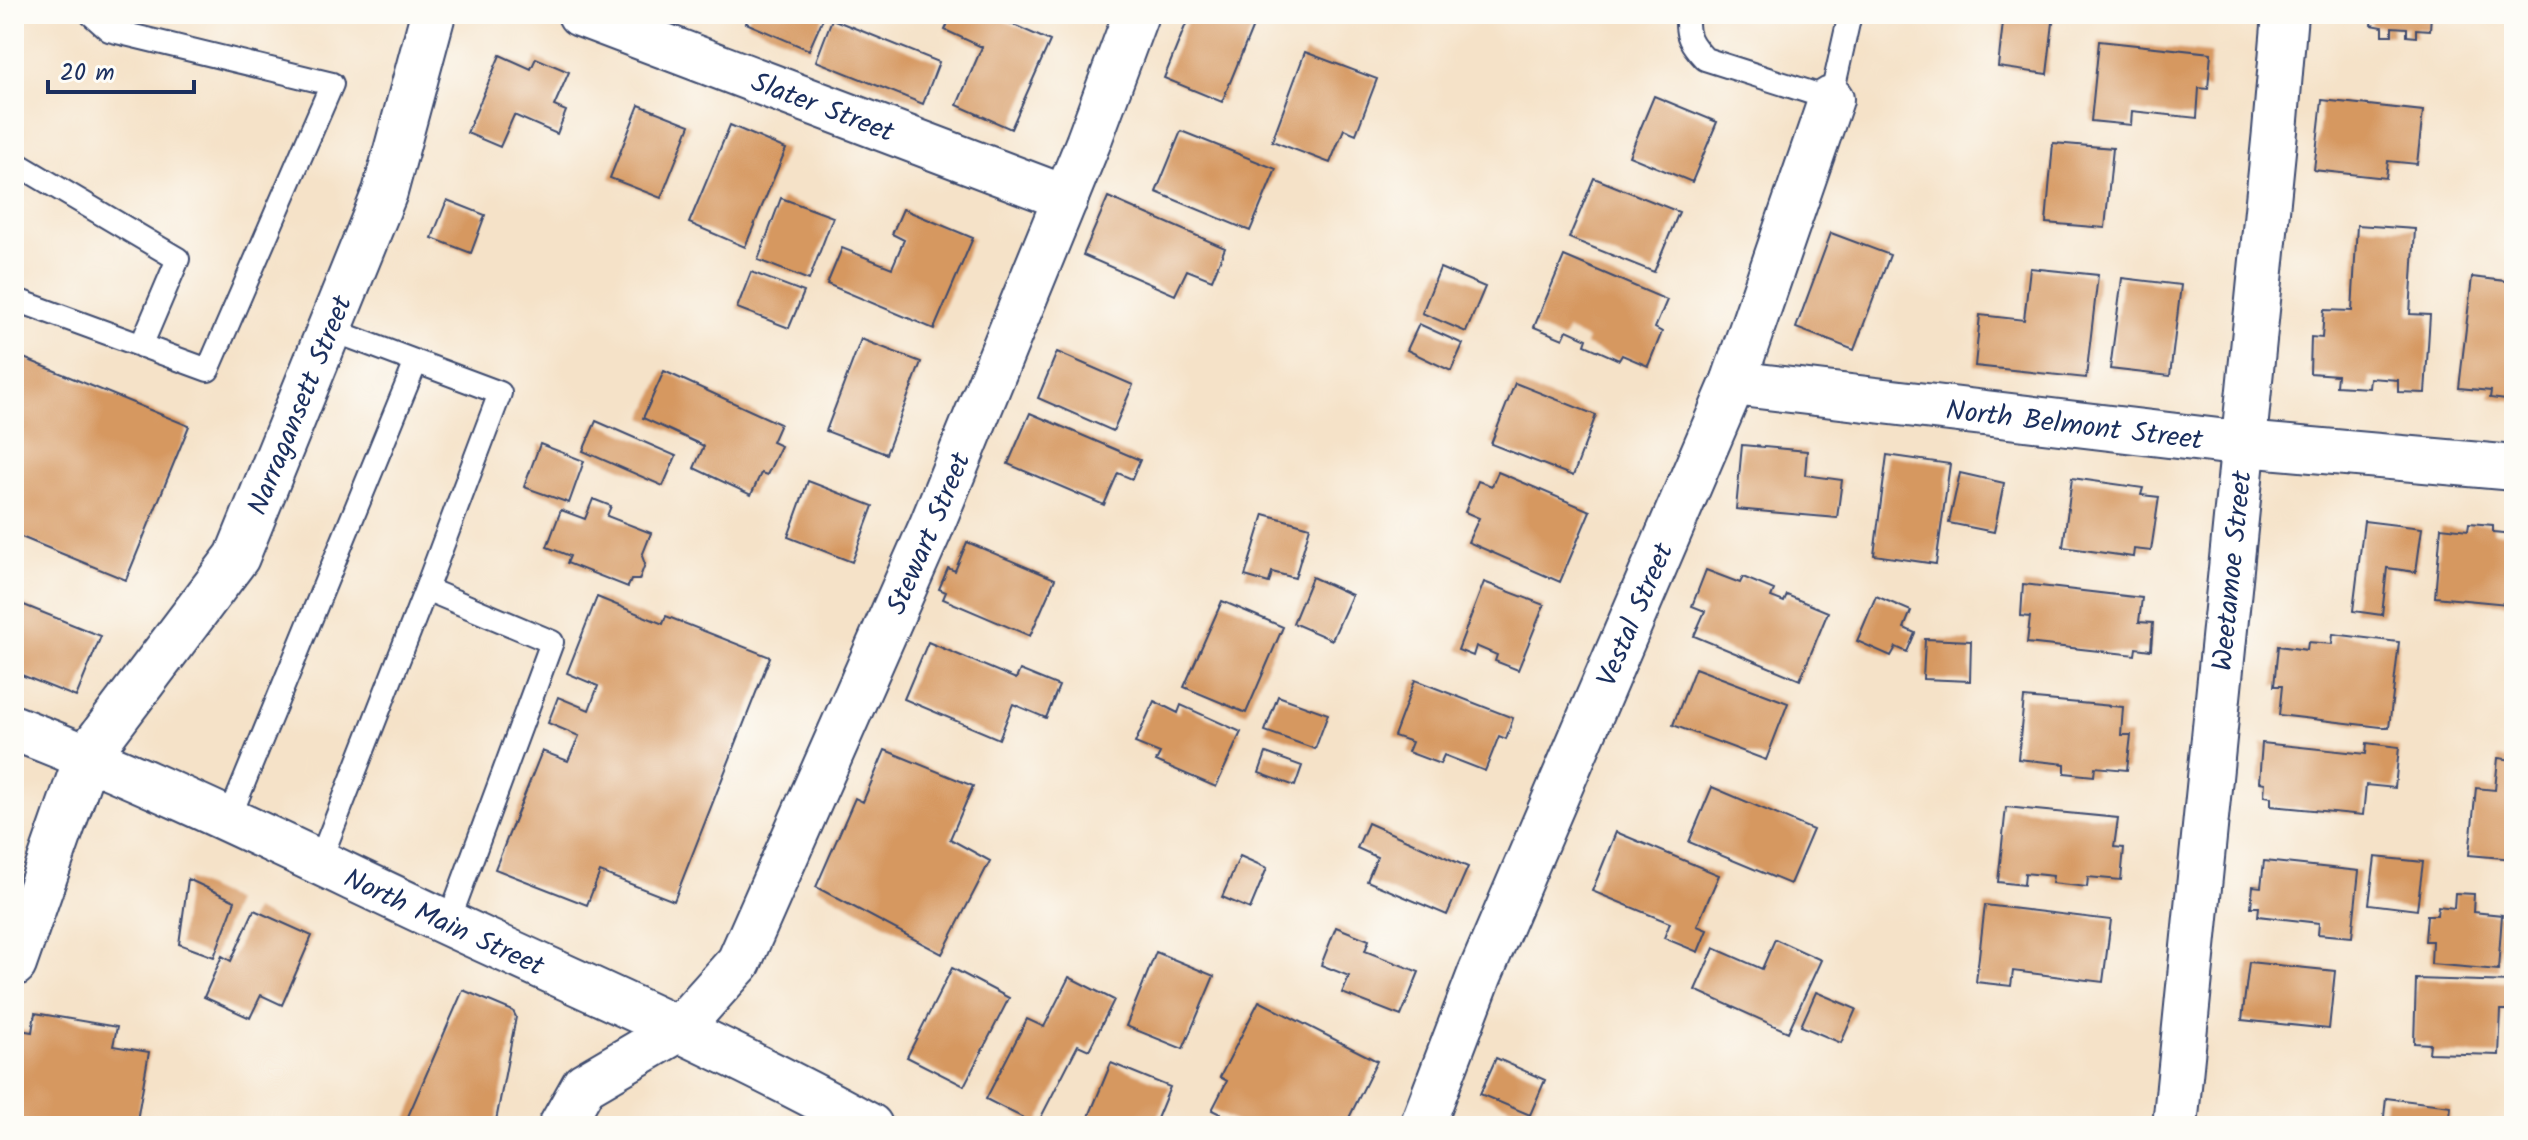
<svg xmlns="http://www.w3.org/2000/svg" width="2528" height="1140" viewBox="0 0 2528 1140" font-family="Kalam,sans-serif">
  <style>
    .green { fill: #abd682; stroke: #638270; stroke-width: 2 }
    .building { fill: #d69860 }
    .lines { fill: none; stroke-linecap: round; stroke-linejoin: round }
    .service-casing { stroke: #3c4a6e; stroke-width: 26 }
    .minor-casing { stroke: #3c4a6e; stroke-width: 48 }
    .secondary-casing { stroke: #3c4a6e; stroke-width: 48 }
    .service { stroke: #fff; stroke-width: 22 }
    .minor { stroke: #fff; stroke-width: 44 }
    .secondary { stroke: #fff; stroke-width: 44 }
    .labels { text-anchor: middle; stroke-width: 8; stroke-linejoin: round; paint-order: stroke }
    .street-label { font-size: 28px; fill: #1b2f5e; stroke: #fdfcf7 }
  </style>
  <rect width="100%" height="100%" fill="#fdfcf7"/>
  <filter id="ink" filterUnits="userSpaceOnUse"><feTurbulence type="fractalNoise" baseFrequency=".0125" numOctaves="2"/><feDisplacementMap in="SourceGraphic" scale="16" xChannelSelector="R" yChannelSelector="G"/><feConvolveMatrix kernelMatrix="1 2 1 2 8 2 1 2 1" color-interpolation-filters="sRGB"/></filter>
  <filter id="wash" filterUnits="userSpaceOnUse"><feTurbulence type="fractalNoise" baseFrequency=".006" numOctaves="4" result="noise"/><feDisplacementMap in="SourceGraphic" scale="32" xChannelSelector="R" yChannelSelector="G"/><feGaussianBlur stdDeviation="1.8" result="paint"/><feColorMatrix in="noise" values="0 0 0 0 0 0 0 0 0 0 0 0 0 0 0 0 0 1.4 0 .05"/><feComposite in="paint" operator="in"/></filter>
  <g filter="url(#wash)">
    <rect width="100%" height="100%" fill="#f5e2c8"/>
    <path class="green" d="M677,1113L741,1120L751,1126H652Z"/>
    <g id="blocks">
      <path class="building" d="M750,14H825L809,50L746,23Z
        M952,14H989L1050,41L1011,129L957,105L982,47L945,30Z
        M1190,14H1258L1222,102L1164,78Z
        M2004,14H2054L2047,74L1998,67Z
        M2358,14H2431L2430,30L2416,29V37L2407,36V28L2392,27V35H2383V27L2371,25L2372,17L2358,16Z
        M832,19L939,62L923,104L816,61Z
        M2099,41L2211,53L2208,89L2199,88L2197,118L2132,111L2131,125L2091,121Z
        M1305,52L1377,79L1356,134L1344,129L1330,163L1272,141Z
        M500,55L531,69L536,58L569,72L554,106L566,111L557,134L514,115L500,147L467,133Z
        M1654,96L1717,122L1692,182L1629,156Z
        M2322,100L2423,111L2417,164L2388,161L2386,178L2314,170Z
        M639,105L690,125L661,198L610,178Z
        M730,125L786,149L745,247L689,223Z
        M1181,131L1276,169L1250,231L1156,192Z
        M2053,143L2113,148L2105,228L2046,223Z
        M1594,178L1679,212L1654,272L1569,238Z
        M1108,197L1225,248L1212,280L1187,270L1175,295L1083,255Z
        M781,198L833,217L809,280L758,260Z
        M447,200L485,215L471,253L432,238Z
        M903,209L973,238L934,329L827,284L842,248L892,268L904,240L892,234Z
        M2357,225L2415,229L2410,314L2430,315L2425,393L2398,392V380L2370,378L2369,388L2336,386L2337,375L2310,373L2311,337L2322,338L2324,310L2352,311Z
        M1831,233L1890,255L1854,350L1796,328Z
        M1564,256L1667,300L1655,328L1662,332L1648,366L1622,355L1619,360L1585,345L1587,339L1567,330L1563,339L1534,327Z
        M1440,268L1485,287L1466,332L1422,313Z
        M2030,268L2098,275L2086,378L1975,366L1980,315L2024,320Z
        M751,272L804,292L789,328L737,308Z
        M2472,277L2514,282V401L2490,398L2491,391L2459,388Z
        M2122,278L2181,285L2170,376L2110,369Z
        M1419,324L1463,344L1451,371L1407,350Z
        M861,339L921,362L886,454L826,431Z
        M1057,352L1133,385L1113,431L1038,398Z
        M14,354L189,426L126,580L14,534Z
        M664,371L780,424L772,442L781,446L767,475L761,473L751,495L694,468L704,446L643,418Z
        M1515,383L1596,415L1573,476L1491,444Z
        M1030,413L1140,460L1132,479L1118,473L1104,505L1008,464Z
        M596,421L676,456L663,486L583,451Z
        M540,444L584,461L569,503L524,487Z
        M1742,445L1807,451L1805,475L1842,480L1837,518L1736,509Z
        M1887,455L1950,464L1936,564L1874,555Z
        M1498,472L1590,511L1560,582L1468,542L1479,518L1465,512L1478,481L1492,486Z
        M1960,473L2004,483L1994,532L1949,523Z
        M2072,478L2143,488L2141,495L2159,497L2151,551L2134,549L2133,557L2063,547Z
        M808,481L873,506L852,562L788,537Z
        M593,499L611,506L607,516L651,533L642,556L645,564L639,580H631L628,587L567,563L570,556L547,547L561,510L585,519Z
        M1264,514L1310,527L1295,578L1272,572L1269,583L1245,576Z
        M2364,521L2422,528L2416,572L2387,568L2382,615L2353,611Z
        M2469,523L2493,525V532L2514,534L2507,604L2435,597L2441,527L2468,530Z
        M967,542L1055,579L1030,636L943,599L946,592L939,589L948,568L955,571Z
        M1706,570L1740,583L1743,577L1774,590L1771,597L1784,602L1787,595L1828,612L1800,680L1694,636L1705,611L1692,606Z
        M1312,577L1352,595L1332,640L1293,623Z
        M1484,582L1544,605L1518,670L1495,661L1497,655L1476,646L1473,656L1458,650Z
        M2023,584L2142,598L2139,622L2153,623L2151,650L2136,648L2135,655L2027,643L2030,617L2021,616Z
        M1876,596L1911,611L1904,628L1915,633L1907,652L1896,647L1891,656L1857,641Z
        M597,597L663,624L666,616L770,657L674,901L600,872L587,905L495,869L542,751L568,761L579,736L548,723L558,697L589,710L598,686L567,673Z
        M14,601L101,636L76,697L14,672Z
        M1222,601L1283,627L1246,713L1184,687Z
        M2333,634L2399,642L2389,728L2279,715L2282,686H2274L2278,646L2307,650L2308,642L2332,644Z
        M1925,639L1971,641L1970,681L1923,679Z
        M928,642L1016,679L1020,670L1059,686L1046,718L1013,704L999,739L904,699Z
        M1695,668L1788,703L1766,760L1673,725Z
        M1415,680L1513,718L1506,739L1499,736L1485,771L1444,755L1440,764L1408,752L1412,742L1394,736Z
        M1278,696L1328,714L1315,749L1265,731Z
        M2024,698L2123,707L2121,735H2131L2127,770L2095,767L2094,776L2065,773V764L2018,759Z
        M1154,701L1178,713L1181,705L1241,732L1216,787L1156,761L1160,753L1135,743Z
        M2262,743L2366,754L2367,743L2399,747L2395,788L2366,785L2363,815L2271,806V797L2264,796L2265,783L2259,782Z
        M885,750L973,786L950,839L990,861L942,954L816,887L855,798L863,802Z
        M1266,753L1302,766L1295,786L1259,773Z
        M2498,758L2514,760L2510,807H2514V859L2469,855L2476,788L2495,790Z
        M1712,787L1813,830L1790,884L1689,842Z
        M2006,807L2118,818L2114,847L2124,848L2121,880L2088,877L2087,887L2052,883L2053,876L2025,873L2024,885L1998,882Z
        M1368,823L1468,867L1447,915L1367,881L1377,857L1357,848Z
        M1616,832L1719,875L1697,926L1707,930L1698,952L1664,938L1670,923L1592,891Z
        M1240,856L1267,868L1250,909L1222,897Z
        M2375,857L2423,862L2417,910L2369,904Z
        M2264,861L2359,871L2352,937L2318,934L2319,923L2258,916L2259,907H2251L2253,886L2261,887Z
        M188,879L235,901L214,957L179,944Z
        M2455,893L2474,894L2473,912L2502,915L2498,970L2431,964L2432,941H2425L2427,915H2437L2438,906L2454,908Z
        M1985,905L2111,920L2103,982L2013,971L2011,986L1976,982Z
        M254,910L312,936L282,1005L261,995L250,1018L204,997L222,956L231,961Z
        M1336,927L1369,940L1365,951L1419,972L1401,1016L1342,993L1349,976L1321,965Z
        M1775,939L1821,960L1788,1032L1695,990L1714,948L1762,969Z
        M1156,952L1214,976L1183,1049L1126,1026Z
        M2249,962L2335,971L2329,1029L2242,1020Z
        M952,968L1009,998L964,1086L907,1057Z
        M1069,977L1114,1000L1089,1050L1078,1045L1037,1125L986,1099L1027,1019L1044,1027Z
        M2416,979L2514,982V1010H2501L2499,1055L2429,1053L2430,1044L2414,1043Z
        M463,990L513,1011L516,1017L495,1126H427L406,1121Z
        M1816,992L1856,1009L1841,1043L1801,1026Z
        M1259,1001L1377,1061L1345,1126H1244L1212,1110L1227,1081L1220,1077Z
        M35,1013L117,1027L113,1046L149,1052L136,1126H14V1029L32,1032Z
        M1496,1058L1545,1080L1530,1115L1480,1094Z
        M1111,1063L1170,1087L1154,1126H1085Z
        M2386,1098L2451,1106L2449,1126H2383Z"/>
    </g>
  </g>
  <g filter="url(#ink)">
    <use href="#blocks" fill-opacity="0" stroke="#3c4a6e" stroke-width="2"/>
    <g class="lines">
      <g class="service-casing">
        <path id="service" d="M1688,14C1684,35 1692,45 1705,59L1831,99L1850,14
          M14,162L178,259L141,346
          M14,299L208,370L332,84L109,30L91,14
          M329,329L500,393L426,589
          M228,821L416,362
          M319,863L426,589L552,642L448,923"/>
      </g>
      <g class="minor-casing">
        <g id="minor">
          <path id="s1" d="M580,14L1066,198"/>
          <path id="s2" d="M1733,383L2244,444L2514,468"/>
          <path id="s3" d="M14,964L87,756L237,557L385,192L433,14"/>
          <path id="s4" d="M678,1030L739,962L931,527L1088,143L1136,14"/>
          <path id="s5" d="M1422,1126L1480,974L1733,383L1831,99"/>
          <path id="s6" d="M2175,1126L2275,131L2285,14"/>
        </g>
      </g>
      <g class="secondary-casing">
        <g id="secondary">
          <path id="s7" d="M14,728C165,786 310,859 456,927C594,991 736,1052 870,1126"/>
          <path d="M561,1126L584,1085L678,1030"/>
        </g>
      </g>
      <use href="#service" class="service"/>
      <use href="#minor" class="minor"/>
      <use href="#secondary" class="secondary"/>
    </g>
  </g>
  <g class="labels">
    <g class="street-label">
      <text dy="10" stroke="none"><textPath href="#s1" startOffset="260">Slater Street</textPath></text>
      <text dy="10" stroke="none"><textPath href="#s3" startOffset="634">Narragansett Street</textPath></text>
      <text dy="10" stroke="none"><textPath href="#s2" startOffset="344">North Belmont Street</textPath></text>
      <text dy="10" stroke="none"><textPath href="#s4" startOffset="560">Stewart Street</textPath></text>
      <text dy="10" stroke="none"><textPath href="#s6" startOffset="558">Weetamoe Street</textPath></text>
      <text dy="10" stroke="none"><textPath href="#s5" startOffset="554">Vestal Street</textPath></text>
      <text dy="10" stroke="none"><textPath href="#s7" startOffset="472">North Main Street</textPath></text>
    </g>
  </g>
  <rect width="2528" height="1140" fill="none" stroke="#fdfcf7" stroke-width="48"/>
  <path d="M48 80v12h146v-12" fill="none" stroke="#1b2f5e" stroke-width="4"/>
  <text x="60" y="80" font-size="24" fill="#1b2f5e" stroke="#fdfcf7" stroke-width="6" paint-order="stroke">20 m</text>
</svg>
